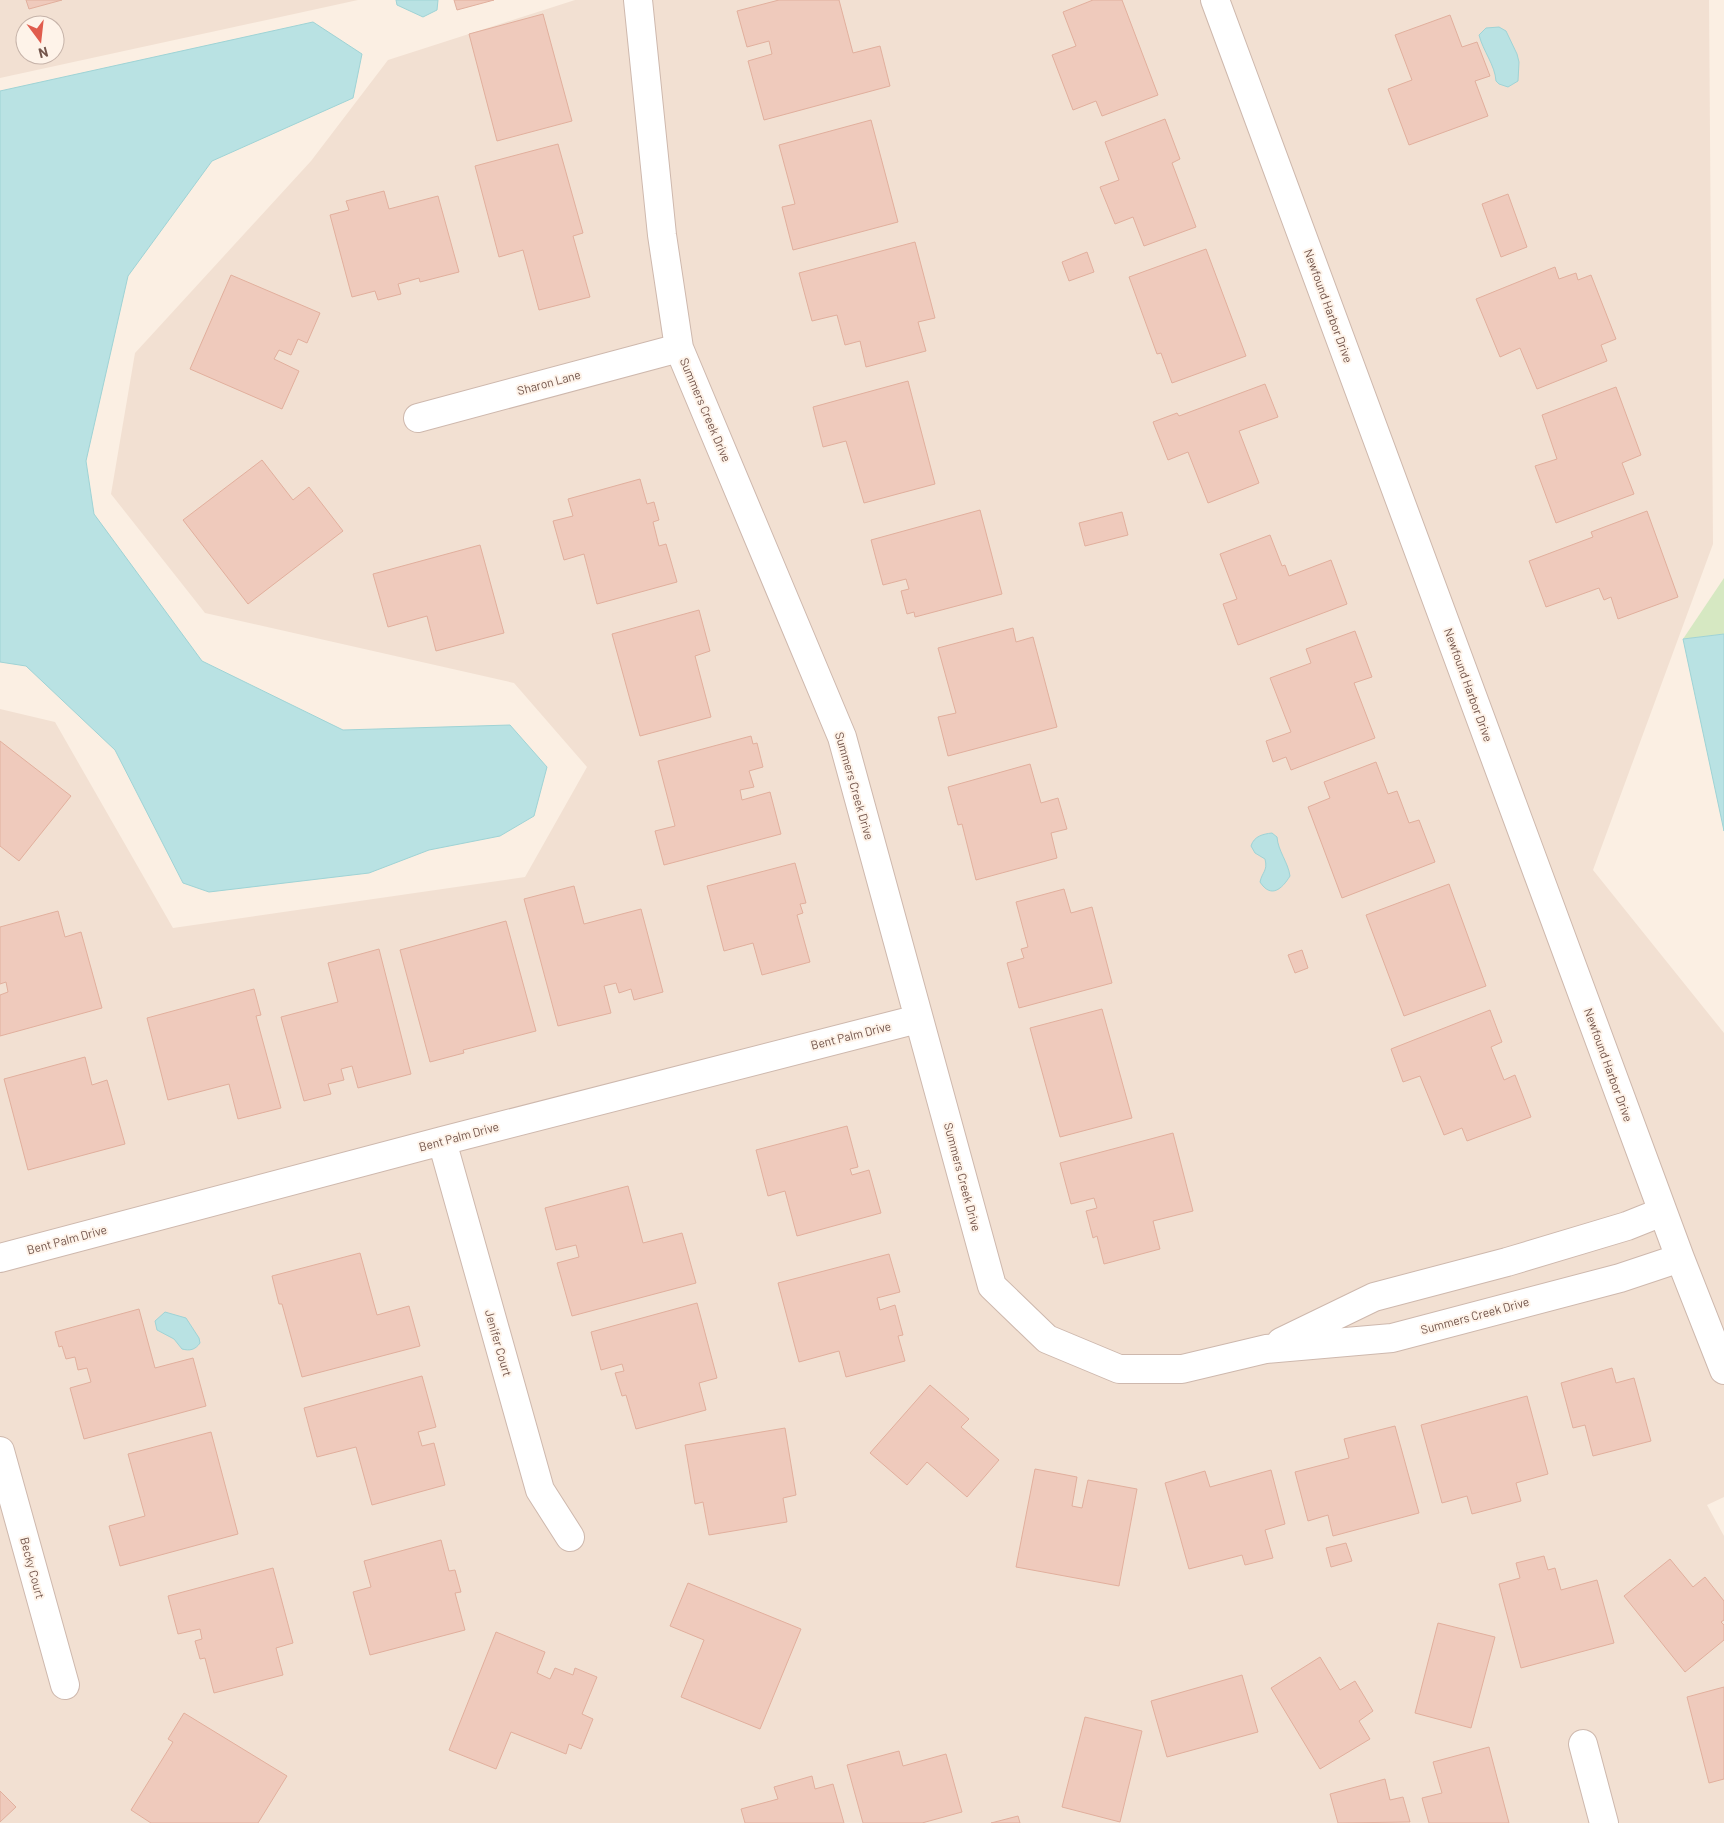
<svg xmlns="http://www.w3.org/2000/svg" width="1724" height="1823" viewBox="0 0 1724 1823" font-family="Barlow,sans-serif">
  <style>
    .residential { fill: #f2e0d2; fill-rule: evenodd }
    .green { fill: #d6e8c2 }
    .water { fill: #b9e2e3; stroke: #9fd3d5 }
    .building { fill: #efcabc; stroke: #e1af9d }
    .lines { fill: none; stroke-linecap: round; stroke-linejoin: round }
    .minor-casing { stroke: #ceb8ad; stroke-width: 30 }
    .minor { stroke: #fff; stroke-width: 28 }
    .labels { text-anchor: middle; stroke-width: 4; stroke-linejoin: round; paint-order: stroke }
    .street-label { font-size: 12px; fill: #72544a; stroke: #fef3e9 }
  </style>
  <rect width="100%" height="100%" fill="#fbefe3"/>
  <path class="residential" d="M0,0H358L0,78ZM25,25H55V55H25Z
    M575,0H1709L1713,544L1593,870L1724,1033V1497L1707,1505L1724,1536V1823H0V709L55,722L173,928L525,877L587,767L514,683L205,613L111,494L135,353L311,161L388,60Z"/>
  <path class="green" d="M1724,578V634L1683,639Z"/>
  <path class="water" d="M396,0H438L437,10L423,17L397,5Z
    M313,22L362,54L353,98L212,161L128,276L86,461L94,514L202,661L343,730L510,725L547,767L534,816L500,836L429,850L369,873L209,892L183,883L115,750L26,666L0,662V91Z
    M1499,27L1506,31L1517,54L1519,62L1518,81L1508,87L1499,84L1496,81C1495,65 1483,51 1479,35L1486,28Z
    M1724,634V831L1683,639Z
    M1272,833L1277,837C1278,851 1288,862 1290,876C1282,889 1271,899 1260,882C1262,872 1268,871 1265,859L1255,853L1251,846C1254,836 1263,834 1272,833Z
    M165,1312L186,1318L199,1338L200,1343C195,1350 190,1351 182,1349L174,1339L157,1330L155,1321Z"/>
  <path class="building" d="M26,0H62L29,9Z
    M454,0H494L457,10Z
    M779,0H839L853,53L880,46L890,86L764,120L748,61L772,54L769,41L747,47L737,11Z
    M1093,0H1122L1158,95L1102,116L1096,101L1073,110L1052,55L1076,46L1063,12Z
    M543,14L572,121L497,141L469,34Z
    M1450,15L1462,47L1477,42L1490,76L1475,81L1488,116L1409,145L1388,89L1412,80L1395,35Z
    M1165,119L1180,159L1172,163L1196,227L1144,246L1133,217L1115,224L1100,187L1119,180L1105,142Z
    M871,120L898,222L793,250L782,207L795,204L779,145Z
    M558,144L583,233L573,236L590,297L539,310L523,250L499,257L475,166Z
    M384,191L389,209L438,196L459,272L420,282L419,278L398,284L401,294L378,300L375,291L352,297L330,215L349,210L346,201Z
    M1508,194L1527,247L1501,257L1482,204Z
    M915,242L935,318L918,322L926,351L866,367L860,341L845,345L837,315L812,321L799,273Z
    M1206,249L1246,356L1172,383L1161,353L1157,354L1129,277Z
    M1087,252L1094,272L1069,281L1062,262Z
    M1555,267L1559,279L1576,273L1578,280L1591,275L1616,339L1601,345L1607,361L1537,389L1520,348L1500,357L1476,299Z
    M231,275L320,313L307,343L298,339L291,355L279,350L274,359L299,371L282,409L190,369Z
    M908,381L935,484L864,503L846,441L823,447L813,407Z
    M1265,384L1278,417L1239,431L1259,483L1208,503L1188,452L1168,460L1153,422L1177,413L1179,416Z
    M1616,387L1641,455L1622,463L1634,494L1556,523L1535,466L1557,459L1542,415Z
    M262,460L293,500L309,487L343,531L248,604L183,520Z
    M640,479L647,504L654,502L659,520L653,522L659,546L666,544L677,582L597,604L584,554L564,560L553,521L573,516L568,499Z
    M980,510L1002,594L915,617L914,612L907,614L901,591L909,589L906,579L883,585L871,540Z
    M1647,511L1678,597L1618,619L1611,597L1604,600L1599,588L1546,607L1529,561L1593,537L1591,532Z
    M1122,512L1128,535L1085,546L1079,523Z
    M1270,535L1282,566L1285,565L1289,576L1331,560L1347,604L1238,645L1223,604L1237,599L1220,554Z
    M480,545L504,633L436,651L427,616L388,627L373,574Z
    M699,610L710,651L695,656L711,717L640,736L612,634Z
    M1013,628L1016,642L1033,637L1057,727L948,756L938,717L956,713L938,648Z
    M1355,631L1372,677L1354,683L1375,738L1291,770L1286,757L1273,762L1266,741L1291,732L1270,678L1311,663L1306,649Z
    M751,736L753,744L757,743L763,767L749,771L754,787L740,790L742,800L770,792L781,834L664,865L655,831L675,826L658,761Z
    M0,741L71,796L19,861L0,846Z
    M1376,762L1388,794L1397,791L1409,823L1419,820L1435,862L1342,898L1308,807L1330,798L1324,782Z
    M1030,764L1041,803L1058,798L1067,829L1051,833L1057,858L976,880L962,824L958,825L948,787Z
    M795,863L806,903L800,904L803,913L797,915L810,962L762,975L753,943L724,951L707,886Z
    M1449,884L1486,986L1404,1016L1366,915Z
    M574,886L584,924L641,909L663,992L634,1000L631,989L619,993L616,983L604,986L611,1013L558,1026L524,899Z
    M1064,889L1071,913L1092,907L1112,983L1019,1008L1007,963L1024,958L1021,949L1028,947L1016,902Z
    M58,911L65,937L81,932L102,1008L0,1036V995L8,992L6,982L0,984V927Z
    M506,921L536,1031L463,1050L464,1053L430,1062L400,950Z
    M379,949L411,1074L358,1088L352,1066L341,1069L344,1080L328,1084L331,1094L304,1101L281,1017L338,1002L328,963Z
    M1302,950L1308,968L1295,973L1288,955Z
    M254,989L261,1015L256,1016L281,1108L238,1119L229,1084L168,1100L147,1018Z
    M1102,1009L1132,1118L1060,1137L1030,1028Z
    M1490,1010L1502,1042L1491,1047L1504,1080L1515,1075L1531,1117L1467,1141L1462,1128L1444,1135L1420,1076L1403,1082L1391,1049Z
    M85,1057L92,1085L107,1080L125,1144L28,1170L4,1079Z
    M847,1126L858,1167L850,1169L852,1175L869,1170L881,1213L797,1236L785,1191L768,1196L756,1150Z
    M1173,1133L1193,1211L1153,1221L1160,1249L1104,1264L1097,1236L1093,1238L1086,1211L1097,1208L1094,1198L1071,1204L1060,1163Z
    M628,1186L643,1243L682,1233L696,1283L572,1316L557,1263L579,1257L576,1245L556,1250L545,1208Z
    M360,1253L377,1315L409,1306L420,1346L302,1377L282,1304H279L272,1276Z
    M889,1254L900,1292L877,1298L880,1310L895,1305L903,1335L898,1336L905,1361L846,1377L839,1351L799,1362L778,1283Z
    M697,1303L717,1378L699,1383L706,1410L636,1429L626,1395L622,1396L615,1373L624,1371L622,1364L601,1370L591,1332Z
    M139,1309L155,1368L193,1358L206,1406L84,1439L70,1388L91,1382L87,1368L78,1370L75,1357L66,1359L62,1346L59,1347L55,1332Z
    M1612,1368L1616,1383L1634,1378L1651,1441L1593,1456L1585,1425L1573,1428L1561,1383Z
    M422,1376L436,1427L418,1432L422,1446L434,1443L445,1485L372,1505L356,1447L317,1457L304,1408Z
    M930,1385L969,1419L961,1427L999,1460L967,1497L927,1462L907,1485L870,1453Z
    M1527,1396L1548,1474L1516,1483L1521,1501L1472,1514L1467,1496L1442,1503L1421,1425Z
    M1395,1426L1419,1513L1333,1536L1328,1515L1308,1521L1295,1472L1349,1458L1344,1439Z
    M785,1428L796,1495L783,1498L787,1522L709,1535L703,1502L695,1504L685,1445Z
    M211,1432L238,1534L120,1566L109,1526L145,1516L128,1454Z
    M1035,1469L1077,1477L1072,1506L1082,1508L1088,1480L1137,1489L1119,1586L1016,1567Z
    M1271,1470L1285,1524L1265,1530L1273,1558L1245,1565L1242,1555L1189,1569L1165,1483L1205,1471L1210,1487Z
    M441,1540L449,1571L455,1570L461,1592L455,1593L465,1630L370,1655L353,1592L371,1587L364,1561Z
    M1346,1543L1352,1561L1331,1567L1326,1548Z
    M1544,1556L1548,1570L1555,1568L1561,1590L1597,1580L1614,1643L1521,1668L1499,1584L1520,1578L1516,1563Z
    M1670,1559L1693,1587L1705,1577L1724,1601V1620L1721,1622L1724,1625V1640L1685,1672L1624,1596Z
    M273,1568L293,1643L276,1648L283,1675L214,1693L205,1658L200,1659L195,1641L202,1639L200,1629L178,1634L168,1596Z
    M688,1583L801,1629L760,1729L681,1697L704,1640L670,1626Z
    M1438,1623L1495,1637L1471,1728L1415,1713Z
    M496,1632L545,1652L537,1673L550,1679L555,1668L573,1675L575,1668L597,1677L582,1714L593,1719L581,1749L569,1744L566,1754L511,1732L496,1769L449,1750Z
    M1320,1657L1340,1690L1355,1681L1373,1711L1359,1721L1370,1739L1320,1769L1271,1688Z
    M1242,1675L1258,1732L1167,1757L1151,1701Z
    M1724,1687V1779L1709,1783L1687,1697Z
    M184,1713L287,1776L258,1823H151L131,1810L173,1742L168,1739Z
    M1085,1717L1142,1731L1120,1822L1062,1807Z
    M1489,1747L1509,1823H1429L1422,1798L1442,1793L1433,1762Z
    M899,1751L903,1766L946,1754L962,1812L922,1823H863L847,1765Z
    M812,1776L815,1789L833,1784L844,1823H745L741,1809L778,1799L774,1787Z
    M1385,1779L1390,1800L1403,1797L1410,1822L1338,1823L1330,1794Z
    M0,1791L16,1807L0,1822Z
    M1018,1816L1020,1823H991Z"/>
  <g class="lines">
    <g class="minor-casing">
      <path id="minor" d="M638,0L662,235L679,348L842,737L992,1286L1047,1339L1119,1369H1182L1266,1349L1392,1338L1620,1278L1680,1258
        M1215,0L1680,1258L1724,1370
        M418,418L679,348
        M442,1141L540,1490L570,1537
        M0,1258L442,1141L918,1019
        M1281,1342L1374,1297L1507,1262L1627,1226L1662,1212
        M0,1451L65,1685
        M1583,1744L1604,1823"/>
    </g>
    <use href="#minor" class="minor"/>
  </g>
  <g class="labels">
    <g class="street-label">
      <text transform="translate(1328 306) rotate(70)" y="4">Newfound Harbor Drive</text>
      <text transform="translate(549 383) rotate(-15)" y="4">Sharon Lane</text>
      <text transform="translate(705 410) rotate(67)" y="4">Summers Creek Drive</text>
      <text transform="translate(1468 685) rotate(70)" y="4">Newfound Harbor Drive</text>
      <text transform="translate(854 786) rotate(74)" y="4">Summers Creek Drive</text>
      <text transform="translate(851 1036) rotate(-14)" y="4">Bent Palm Drive</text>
      <text transform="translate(1608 1065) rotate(70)" y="4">Newfound Harbor Drive</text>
      <text transform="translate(459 1137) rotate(-15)" y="4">Bent Palm Drive</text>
      <text transform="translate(962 1177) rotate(75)" y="4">Summers Creek Drive</text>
      <text transform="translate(67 1240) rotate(-15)" y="4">Bent Palm Drive</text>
      <text transform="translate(1475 1316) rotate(-15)" y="4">Summers Creek Drive</text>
      <text transform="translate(498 1343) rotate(74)" y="4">Jenifer Court</text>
      <text transform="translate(32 1568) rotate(75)" y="4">Becky Court</text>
    </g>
  </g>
  <g transform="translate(40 40) rotate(165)"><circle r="24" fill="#fef3e9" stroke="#c6b3a9"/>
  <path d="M0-4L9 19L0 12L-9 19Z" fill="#e05c4d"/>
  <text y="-8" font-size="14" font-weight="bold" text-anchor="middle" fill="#72544a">N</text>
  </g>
</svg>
